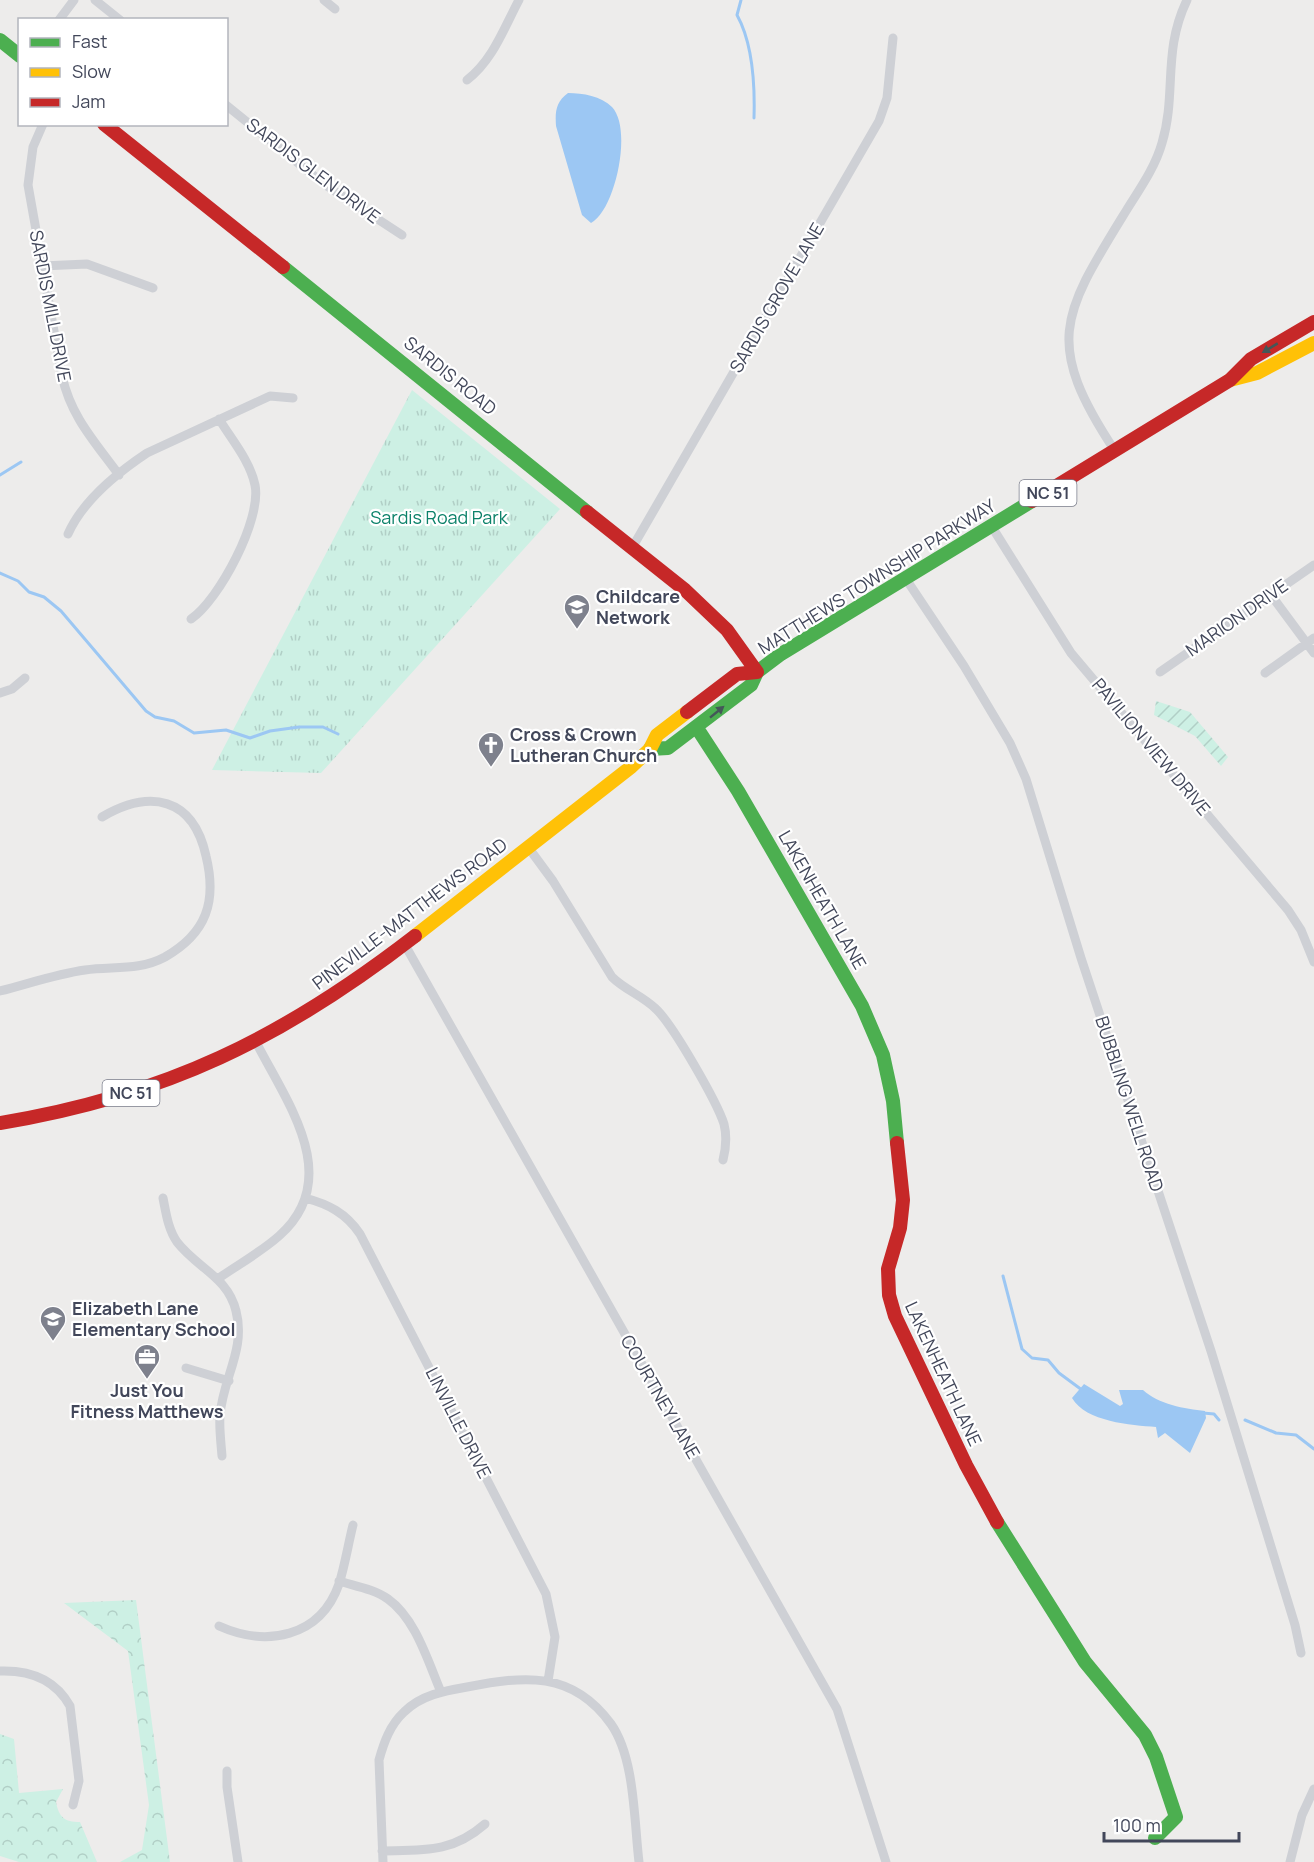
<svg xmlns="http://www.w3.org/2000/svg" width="1314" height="1862" viewBox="0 0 1314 1862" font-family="Manrope,sans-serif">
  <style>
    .forest { fill: url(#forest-crowns) }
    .park { fill: url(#park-tufts) }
    .garden { fill: url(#garden-furrows) }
    .water { fill: #9cc7f3 }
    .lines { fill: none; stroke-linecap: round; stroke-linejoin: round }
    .stream { stroke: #9cc7f3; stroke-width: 3 }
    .street { stroke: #ced0d5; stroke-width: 9 }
    .fast { stroke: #4caf50; stroke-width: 14 }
    .slow { stroke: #ffc107; stroke-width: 14 }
    .jam { stroke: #c62828; stroke-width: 14 }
    .oneway { fill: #445758 }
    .labels { text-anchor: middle; stroke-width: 4.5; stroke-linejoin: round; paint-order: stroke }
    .shield { fill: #fff; stroke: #7b7e8c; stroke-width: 1.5 }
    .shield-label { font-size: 16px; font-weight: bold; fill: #42475a }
    .street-label { font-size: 18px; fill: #42475a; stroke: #fff }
    .park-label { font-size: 18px; fill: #0c826a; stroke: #fff }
    .poi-label { font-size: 18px; font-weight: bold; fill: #42475a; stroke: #fff; text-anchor: start }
  </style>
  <defs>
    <pattern id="forest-crowns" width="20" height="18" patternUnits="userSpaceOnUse" patternTransform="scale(1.5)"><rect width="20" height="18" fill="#cdf0e4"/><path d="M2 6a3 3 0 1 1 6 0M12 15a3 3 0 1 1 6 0" fill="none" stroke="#b1cfc6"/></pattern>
    <pattern id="park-tufts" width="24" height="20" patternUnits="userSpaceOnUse" patternTransform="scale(1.5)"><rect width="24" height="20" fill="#cdf0e4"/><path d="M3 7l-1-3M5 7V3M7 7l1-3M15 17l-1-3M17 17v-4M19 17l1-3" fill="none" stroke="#b1cfc6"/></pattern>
    <pattern id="garden-furrows" width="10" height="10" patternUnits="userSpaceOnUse" patternTransform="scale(1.5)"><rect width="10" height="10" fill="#cdf0e4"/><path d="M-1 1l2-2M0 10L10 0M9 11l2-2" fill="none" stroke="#b1cfc6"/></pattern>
  </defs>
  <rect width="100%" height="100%" fill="#edeceb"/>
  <path class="forest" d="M136,1600L170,1862H120L142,1850L149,1805L128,1651L64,1603Z
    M0,1734L14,1739L19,1793L63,1789L56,1802C59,1817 64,1822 80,1822L97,1862H19L0,1856Z"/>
  <path class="park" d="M412,390L560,509L321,773L212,770Z"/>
  <path class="garden" d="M1156,701L1190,712L1228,757L1221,766L1195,736L1154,715Z"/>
  <path class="water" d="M568,93C583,93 601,96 612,107C633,129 615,211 591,223L582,215L556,126C555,111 556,102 568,93Z
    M1084,1384L1120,1406L1123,1404L1119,1390H1143C1158,1404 1185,1409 1205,1411L1206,1418L1190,1453L1165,1433L1158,1438L1156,1427C1131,1425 1086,1422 1072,1398Z"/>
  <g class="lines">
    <path class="stream" d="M741,0L737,15C753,44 755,85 754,118
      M0,475L21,462
      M0,573L18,581L29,592L44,597L61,611L146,711L155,717L174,721L194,733L226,730L250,738L270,731L299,727H323L338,734
      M1003,1276L1022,1349L1032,1358L1048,1360L1059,1373L1082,1390
      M1203,1413L1214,1414L1219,1420
      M1245,1420L1276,1433L1296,1435L1314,1449"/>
    <path class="street" d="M95,0L120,20
      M324,0L335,9
      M59,20L74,0
      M467,80C493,60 504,28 519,0
      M226,105L324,184L402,235
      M43,124L33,147L28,185L62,376C71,417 95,442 119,475
      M42,266L87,264L153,288
      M1115,451C1043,342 1062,315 1126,211C1139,190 1155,168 1162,143C1177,93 1162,52 1187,0
      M992,527L1071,653L1288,910L1301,930L1314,962
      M68,534C83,500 117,473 147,453L270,396L293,398
      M632,548L879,121L887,98L893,38
      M906,579L964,666L1010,743L1026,779L1081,958L1211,1351L1295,1625L1301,1653
      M1271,595L1314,653
      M191,619C219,600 262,519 255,485C250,461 232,440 219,419
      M1160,672L1314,565
      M1265,673L1314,638
      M0,693L12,689L25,678
      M528,847L553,881L612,977C625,990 643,996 656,1009C673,1025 717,1102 724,1124C727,1136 726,1148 723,1160
      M405,945L837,1709L886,1862
      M0,991C28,984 56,974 85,970C113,966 139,971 165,957C207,933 217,901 206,856C193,797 150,789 102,817
      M163,1198C166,1213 168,1229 177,1242C197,1268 228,1277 236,1311C246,1349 223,1378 220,1415C219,1428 221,1443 222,1456
      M305,1198C328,1204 346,1213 360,1234L546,1594L555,1637L548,1681
      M219,1278C239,1264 261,1252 279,1236C345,1178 286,1101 256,1042
      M186,1368L229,1381
      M339,1581C355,1586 374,1589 388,1599C416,1619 428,1662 441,1692
      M219,1626C266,1647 320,1638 339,1584C345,1565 348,1545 353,1525
      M0,1671C30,1670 55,1679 70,1706L79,1781L73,1805
      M227,1771V1787L238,1862
      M382,1851C424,1850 452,1853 485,1824
      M383,1862L379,1760C384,1742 390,1725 404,1712C421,1695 444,1691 467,1687C524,1676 572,1670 611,1724C635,1758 634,1821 639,1862
      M1290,1862L1302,1815L1314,1789"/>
    <path class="fast" d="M0,40L20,56
      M283,267L587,512
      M697,728L738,791L862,1006L883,1055L893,1101L897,1143
      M650,749L668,748L751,685L757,672L781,654L1032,501
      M997,1522L1085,1662L1145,1735L1156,1757L1176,1817L1155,1838"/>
    <path class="slow" d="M1230,380L1257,373L1314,343
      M415,936L631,767L650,749L657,735L687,712"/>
    <path class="jam" d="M104,124L283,267
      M1032,501L1230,380L1251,359L1314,322
      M587,512L685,590L727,630L757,672
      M687,712L737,674L757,672
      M0,1123C165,1096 283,1038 415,936
      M897,1143L903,1200L900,1228L888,1269L889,1295L895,1316L966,1465L997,1522"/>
  </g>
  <defs><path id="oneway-solid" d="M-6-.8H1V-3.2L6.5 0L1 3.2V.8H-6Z" transform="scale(1.5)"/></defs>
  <g class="oneway">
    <use href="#oneway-solid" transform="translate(1270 348) rotate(149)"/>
    <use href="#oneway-solid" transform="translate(717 712) rotate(-39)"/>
  </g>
  <defs>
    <g id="school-pin" transform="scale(1.35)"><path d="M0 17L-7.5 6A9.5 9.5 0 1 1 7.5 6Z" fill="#7e818d" stroke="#fff"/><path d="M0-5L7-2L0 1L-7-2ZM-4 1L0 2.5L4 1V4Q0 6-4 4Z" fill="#fff"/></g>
    <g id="church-pin" transform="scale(1.35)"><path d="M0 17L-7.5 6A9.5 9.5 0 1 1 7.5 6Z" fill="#7e818d" stroke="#fff"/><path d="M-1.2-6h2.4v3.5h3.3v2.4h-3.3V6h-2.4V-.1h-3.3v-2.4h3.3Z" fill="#fff"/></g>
    <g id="office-pin" transform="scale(1.35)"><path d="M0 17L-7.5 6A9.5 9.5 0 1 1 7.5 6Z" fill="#7e818d" stroke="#fff"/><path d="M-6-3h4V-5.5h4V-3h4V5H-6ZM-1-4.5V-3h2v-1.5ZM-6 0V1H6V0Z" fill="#fff"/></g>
  </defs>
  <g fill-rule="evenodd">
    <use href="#school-pin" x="577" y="607"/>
    <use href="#church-pin" x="491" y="745"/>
    <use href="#school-pin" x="53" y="1319"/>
    <use href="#office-pin" x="147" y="1357"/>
  </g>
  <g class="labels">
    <g class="shield">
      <rect x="1019.5" y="480" width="57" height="26" rx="4.5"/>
      <rect x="102.5" y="1080" width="57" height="26" rx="4.5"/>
    </g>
    <g class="shield-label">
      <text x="1048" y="499">NC 51</text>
      <text x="131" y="1099">NC 51</text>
    </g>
    <g class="street-label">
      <text transform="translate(313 171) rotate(37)" y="6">SARDIS GLEN DRIVE</text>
      <text transform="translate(777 298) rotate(-60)" y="6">SARDIS GROVE LANE</text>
      <text transform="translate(50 306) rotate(79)" y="6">SARDIS MILL DRIVE</text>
      <text transform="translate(450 376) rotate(39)" y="6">SARDIS ROAD</text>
      <text transform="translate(877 577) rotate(-32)" y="6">MATTHEWS TOWNSHIP PARKWAY</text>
      <text transform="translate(1237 618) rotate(-35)" y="6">MARION DRIVE</text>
      <text transform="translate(1151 747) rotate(50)" y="6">PAVILION VIEW DRIVE</text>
      <text transform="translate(822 900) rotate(60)" y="6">LAKENHEATH LANE</text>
      <text transform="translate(410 914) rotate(-37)" y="6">PINEVILLE-MATTHEWS ROAD</text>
      <text transform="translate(1129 1104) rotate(72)" y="6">BUBBLING WELL ROAD</text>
      <text transform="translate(943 1374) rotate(65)" y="6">LAKENHEATH LANE</text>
      <text transform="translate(660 1397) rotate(60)" y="6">COURTNEY LANE</text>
      <text transform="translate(458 1423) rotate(63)" y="6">LINVILLE DRIVE</text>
    </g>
    <g class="park-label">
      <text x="439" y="524">Sardis Road Park</text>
    </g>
    <g class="poi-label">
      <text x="596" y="603">Childcare<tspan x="596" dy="21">Network</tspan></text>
      <text x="510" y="741">Cross &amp; Crown<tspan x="510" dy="21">Lutheran Church</tspan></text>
      <text x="72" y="1315">Elizabeth Lane<tspan x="72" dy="21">Elementary School</tspan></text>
      <text x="147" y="1397" text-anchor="middle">Just You<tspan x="147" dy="21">Fitness Matthews</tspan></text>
    </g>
  </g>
  <rect x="18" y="18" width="210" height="108" fill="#ffffff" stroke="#b3b5bd" stroke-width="1.5"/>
  <rect x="30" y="38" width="30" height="9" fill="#4caf50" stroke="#b3b5bd" stroke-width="1.5"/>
  <text x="72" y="48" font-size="18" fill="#42475a">Fast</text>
  <rect x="30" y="68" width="30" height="9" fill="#ffc107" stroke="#b3b5bd" stroke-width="1.5"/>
  <text x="72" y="78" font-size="18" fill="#42475a">Slow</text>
  <rect x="30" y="98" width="30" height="9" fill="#c62828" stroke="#b3b5bd" stroke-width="1.5"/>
  <text x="72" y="108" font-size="18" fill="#42475a">Jam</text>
  <path d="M1104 1832v9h135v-9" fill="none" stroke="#42475a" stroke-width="3"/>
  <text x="1113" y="1832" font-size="18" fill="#42475a" stroke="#ffffff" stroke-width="4.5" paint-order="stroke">100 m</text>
</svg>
